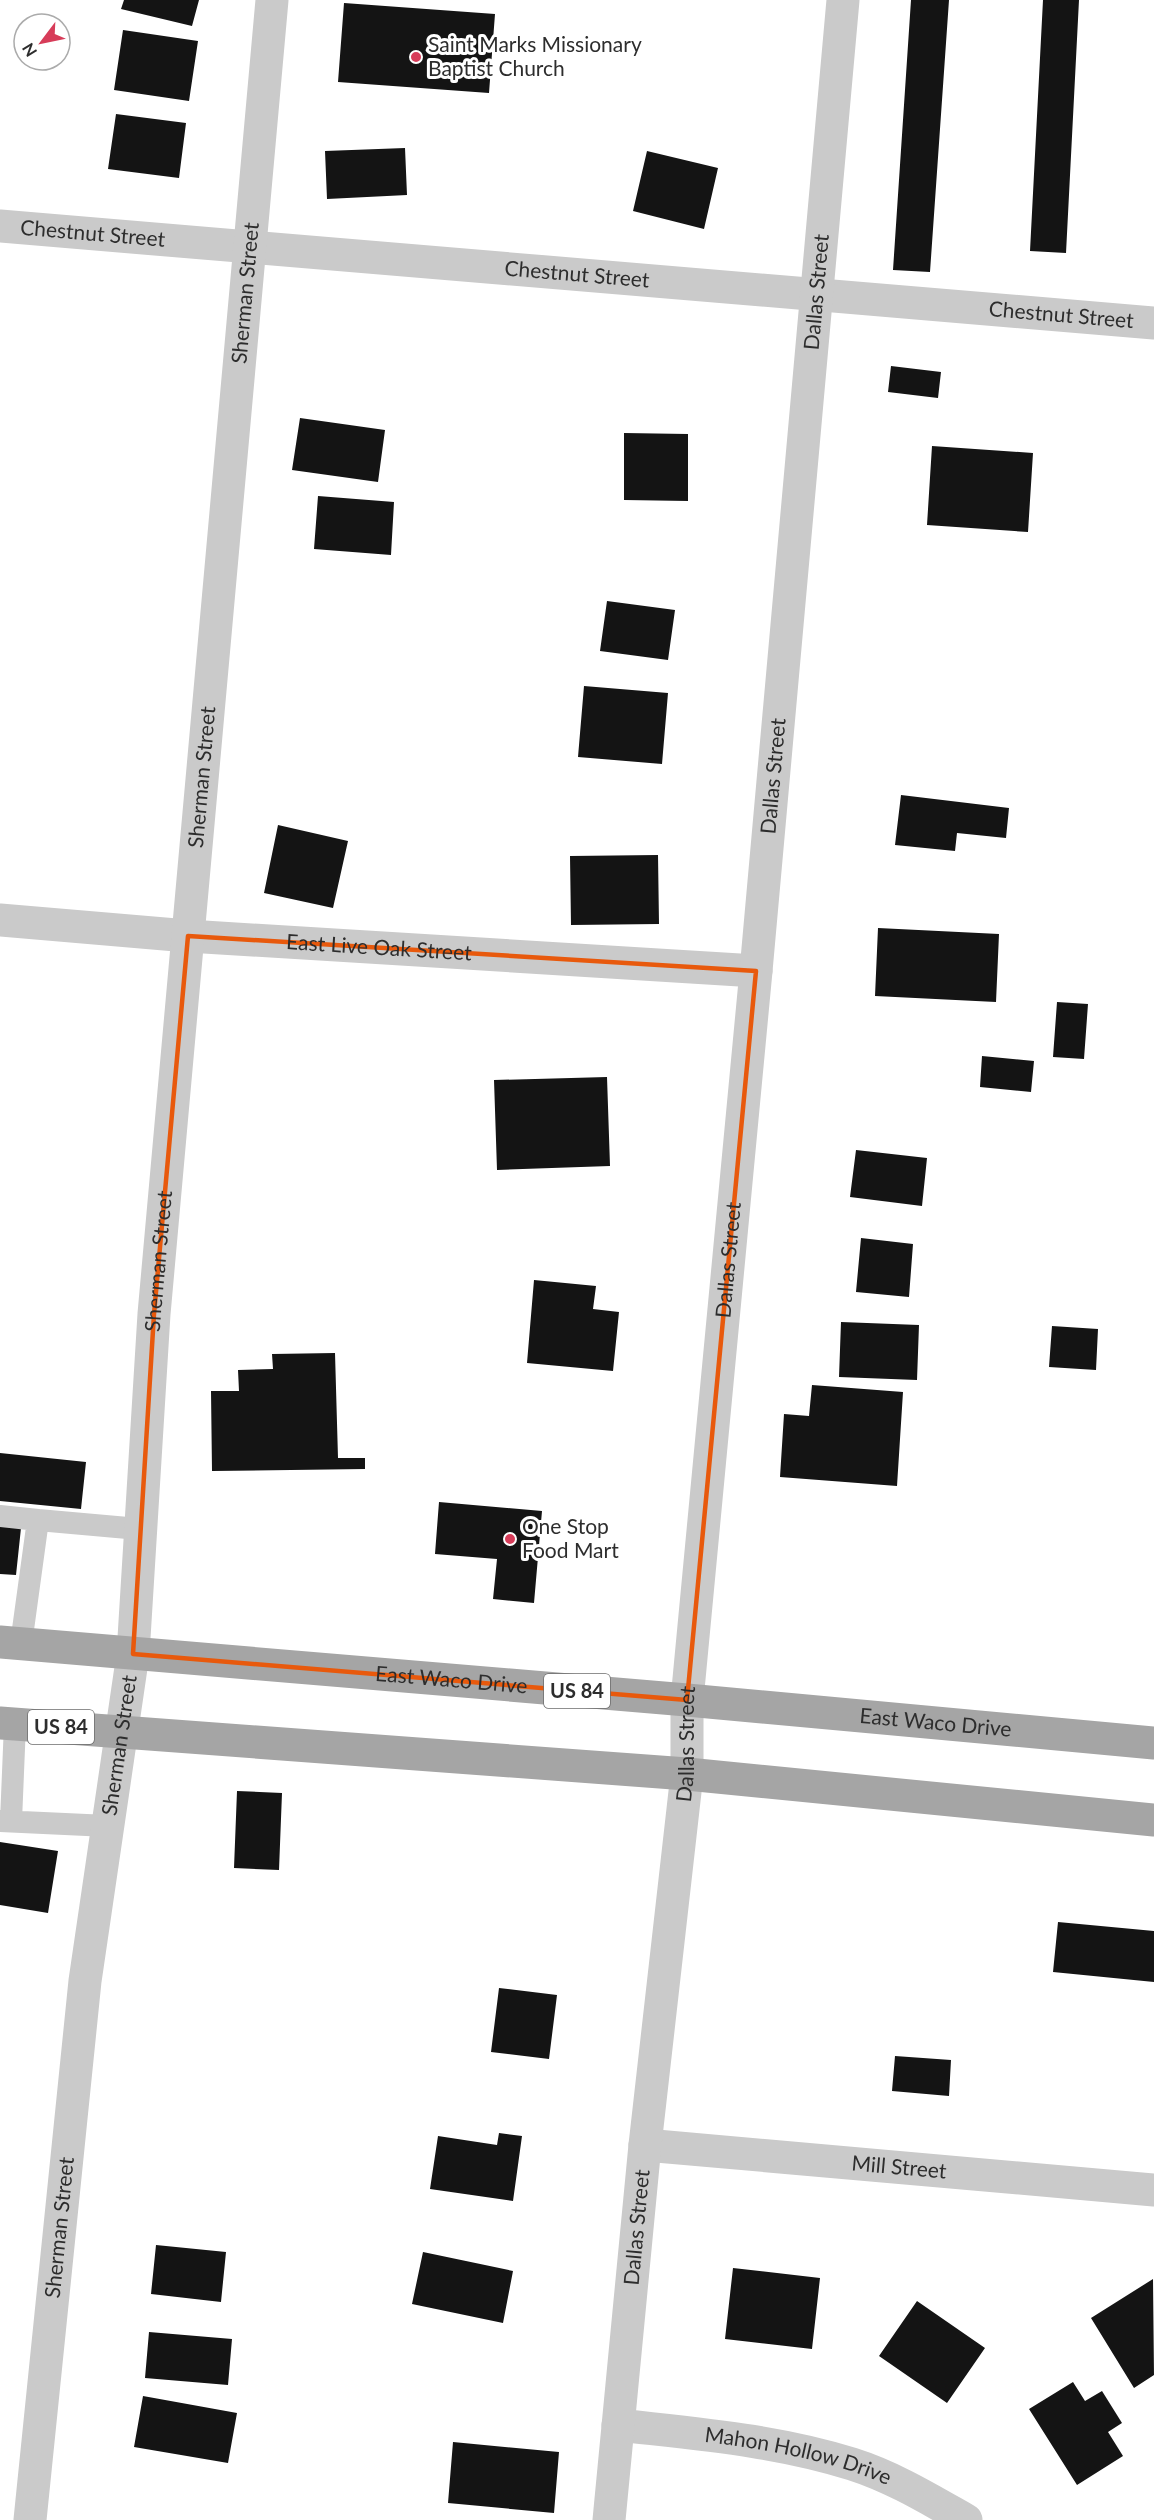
<svg xmlns="http://www.w3.org/2000/svg" width="1154" height="2520" viewBox="0 0 1154 2520" font-family="Lato,sans-serif">
  <style>
    .building { fill: #141414 }
    .lines { fill: none; stroke-linecap: round; stroke-linejoin: round }
    .service { stroke: #cacaca; stroke-width: 22 }
    .minor { stroke: #cacaca; stroke-width: 33 }
    .tertiary { stroke: #cacaca; stroke-width: 33 }
    .primary { stroke: #a5a5a5; stroke-width: 33 }
    .marked { fill: none; stroke: #e8590c; stroke-width: 4.5; stroke-linejoin: round }
    .poi-dot { fill: #d73c59; stroke: #fff; stroke-width: 2 }
    .labels { text-anchor: middle; stroke-width: 6; stroke-linejoin: round; paint-order: stroke }
    .shield { fill: #fff; stroke: #6c6c6c; stroke-width: 1.5 }
    .shield-label { font-size: 20px; font-weight: bold; fill: #2d2d2d }
    .poi-label { font-size: 21px; fill: #2d2d2d; stroke: #fff; text-anchor: start }
    .street-label { font-size: 21px; fill: #2d2d2d; stroke: #fff }
  </style>
  <rect width="100%" height="100%" fill="#fff"/>
  <path class="building" d="M124,0H199L192,26L121,9Z
    M911,0H949L930,272L893,270Z
    M1043,0H1079L1066,253L1030,251Z
    M344,3L495,14L489,93L338,82Z
    M123,30L198,41L189,101L114,90Z
    M116,114L186,123L179,178L108,169Z
    M405,148L407,195L327,199L325,151Z
    M647,151L718,168L704,229L633,211Z
    M891,366L941,372L938,398L888,392Z
    M300,418L385,430L378,482L292,470Z
    M624,433L688,434V501L624,500Z
    M932,446L1033,453L1028,532L927,525Z
    M318,496L394,502L391,555L314,549Z
    M607,601L675,610L668,660L600,651Z
    M584,686L668,693L662,764L578,757Z
    M901,795L1009,808L1006,838L957,833L955,851L895,845Z
    M278,825L348,841L333,908L264,893Z
    M658,855L659,924L571,925L570,856Z
    M878,928L999,934L996,1002L875,996Z
    M1057,1002L1088,1004L1084,1059L1053,1057Z
    M982,1056L1034,1061L1031,1092L980,1087Z
    M607,1077L610,1166L497,1170L494,1080Z
    M856,1150L927,1158L922,1206L850,1197Z
    M861,1238L913,1244L909,1297L856,1292Z
    M534,1280L596,1286L593,1309L619,1312L613,1371L527,1363Z
    M841,1322L919,1325L917,1380L839,1377Z
    M1052,1326L1098,1329L1096,1370L1049,1367Z
    M335,1353L338,1458H365V1469L212,1471L211,1391H239L238,1370L273,1369L272,1354Z
    M812,1385L903,1392L897,1486L780,1477L784,1414L809,1416Z
    M0,1453L86,1462L81,1509L0,1501Z
    M439,1502L542,1511L534,1603L493,1599L497,1559L435,1554Z
    M0,1526L21,1528L16,1575L0,1574Z
    M237,1791L282,1793L279,1870L234,1868Z
    M0,1842L58,1851L48,1913L0,1905Z
    M1058,1922L1154,1931V1982L1053,1972Z
    M499,1988L557,1995L549,2059L491,2052Z
    M895,2056L951,2060L949,2096L892,2091Z
    M499,2133L522,2136L513,2201L430,2189L438,2136L497,2145Z
    M156,2245L226,2252L221,2302L151,2294Z
    M423,2252L513,2271L503,2323L412,2304Z
    M733,2268L820,2278L812,2349L725,2339Z
    M1153,2279L1154,2375L1134,2388L1091,2318Z
    M917,2301L985,2348L947,2403L879,2356Z
    M149,2332L232,2339L228,2385L145,2378Z
    M1073,2382L1085,2401L1102,2391L1122,2423L1108,2432L1123,2456L1077,2485L1029,2409Z
    M143,2396L237,2413L228,2463L134,2447Z
    M453,2442L559,2452L554,2513L448,2503Z"/>
  <g class="lines">
    <path class="service" d="M0,1516L38,1520
      M21,1644L38,1520L139,1529
      M0,1821L108,1826
      M11,1821L15,1724"/>
    <g class="minor">
      <path id="s1" d="M0,226L1154,323"/>
      <path id="s2" d="M0,920L188,936L756,971"/>
      <path id="s3" d="M645,2145L1154,2190"/>
      <path id="s4" d="M618,2425C697,2434 776,2440 852,2464C893,2477 929,2499 966,2520"/>
      <path id="s5" d="M30,2520L85,1981L133,1654L154,1314L272,0"/>
    </g>
    <path class="tertiary" id="s6" d="M609,2520L645,2145L687,1774V1700L756,971L843,0"/>
    <g class="primary">
      <path id="s7" d="M0,1642L687,1700L1154,1743"/>
      <path d="M0,1723L687,1774L1154,1820"/>
    </g>
  </g>
  <path class="marked" d="M188,936L756,971L687,1700L133,1654L154,1314Z"/>
  <g class="poi-dot">
    <circle cx="416" cy="57" r="6"/>
    <circle cx="510" cy="1539" r="6"/>
  </g>
  <g class="labels">
    <g class="shield">
      <rect x="544" y="1674" width="66" height="34" rx="4.5"/>
      <rect x="28" y="1710" width="66" height="34" rx="4.5"/>
    </g>
    <g class="shield-label">
      <text x="577" y="1698">US 84</text>
      <text x="61" y="1734">US 84</text>
    </g>
    <g class="poi-label">
      <text x="428" y="52">Saint Marks Missionary<tspan x="428" dy="24">Baptist Church</tspan></text>
      <text x="522" y="1534">One Stop<tspan x="522" dy="24">Food Mart</tspan></text>
    </g>
    <g class="street-label">
      <text dy="7" stroke="none"><textPath href="#s1" startOffset="93">Chestnut Street</textPath></text>
      <text dy="7" stroke="none"><textPath href="#s1" startOffset="579">Chestnut Street</textPath></text>
      <text dy="7" stroke="none"><textPath href="#s6" startOffset="2238">Dallas Street</textPath></text>
      <text dy="7" stroke="none"><textPath href="#s5" startOffset="2238">Sherman Street</textPath></text>
      <text dy="7" stroke="none"><textPath href="#s1" startOffset="1065">Chestnut Street</textPath></text>
      <text dy="7" stroke="none"><textPath href="#s5" startOffset="1752">Sherman Street</textPath></text>
      <text dy="7" stroke="none"><textPath href="#s6" startOffset="1752">Dallas Street</textPath></text>
      <text dy="7" stroke="none"><textPath href="#s2" startOffset="380">East Live Oak Street</textPath></text>
      <text dy="7" stroke="none"><textPath href="#s6" startOffset="1266">Dallas Street</textPath></text>
      <text dy="7" stroke="none"><textPath href="#s5" startOffset="1266">Sherman Street</textPath></text>
      <text dy="7" stroke="none"><textPath href="#s7" startOffset="453">East Waco Drive</textPath></text>
      <text dy="7" stroke="none"><textPath href="#s7" startOffset="939">East Waco Drive</textPath></text>
      <text dy="7" stroke="none"><textPath href="#s6" startOffset="780">Dallas Street</textPath></text>
      <text dy="7" stroke="none"><textPath href="#s5" startOffset="780">Sherman Street</textPath></text>
      <text dy="7" stroke="none"><textPath href="#s3" startOffset="255">Mill Street</textPath></text>
      <text dy="7" stroke="none"><textPath href="#s5" startOffset="294">Sherman Street</textPath></text>
      <text dy="7" stroke="none"><textPath href="#s6" startOffset="294">Dallas Street</textPath></text>
      <text dy="7" stroke="none"><textPath href="#s4" startOffset="183">Mahon Hollow Drive</textPath></text>
    </g>
  </g>
  <g transform="translate(42 42) rotate(238)"><circle r="28" fill="#ffffff" stroke="#ababab" stroke-width="1.5"/>
  <path d="M0-4.5L10 22L0 15L-10 22Z" fill="#d73c59"/>
  <text y="-9" font-size="16" font-weight="bold" text-anchor="middle" fill="#2d2d2d">N</text>
  </g>
</svg>
